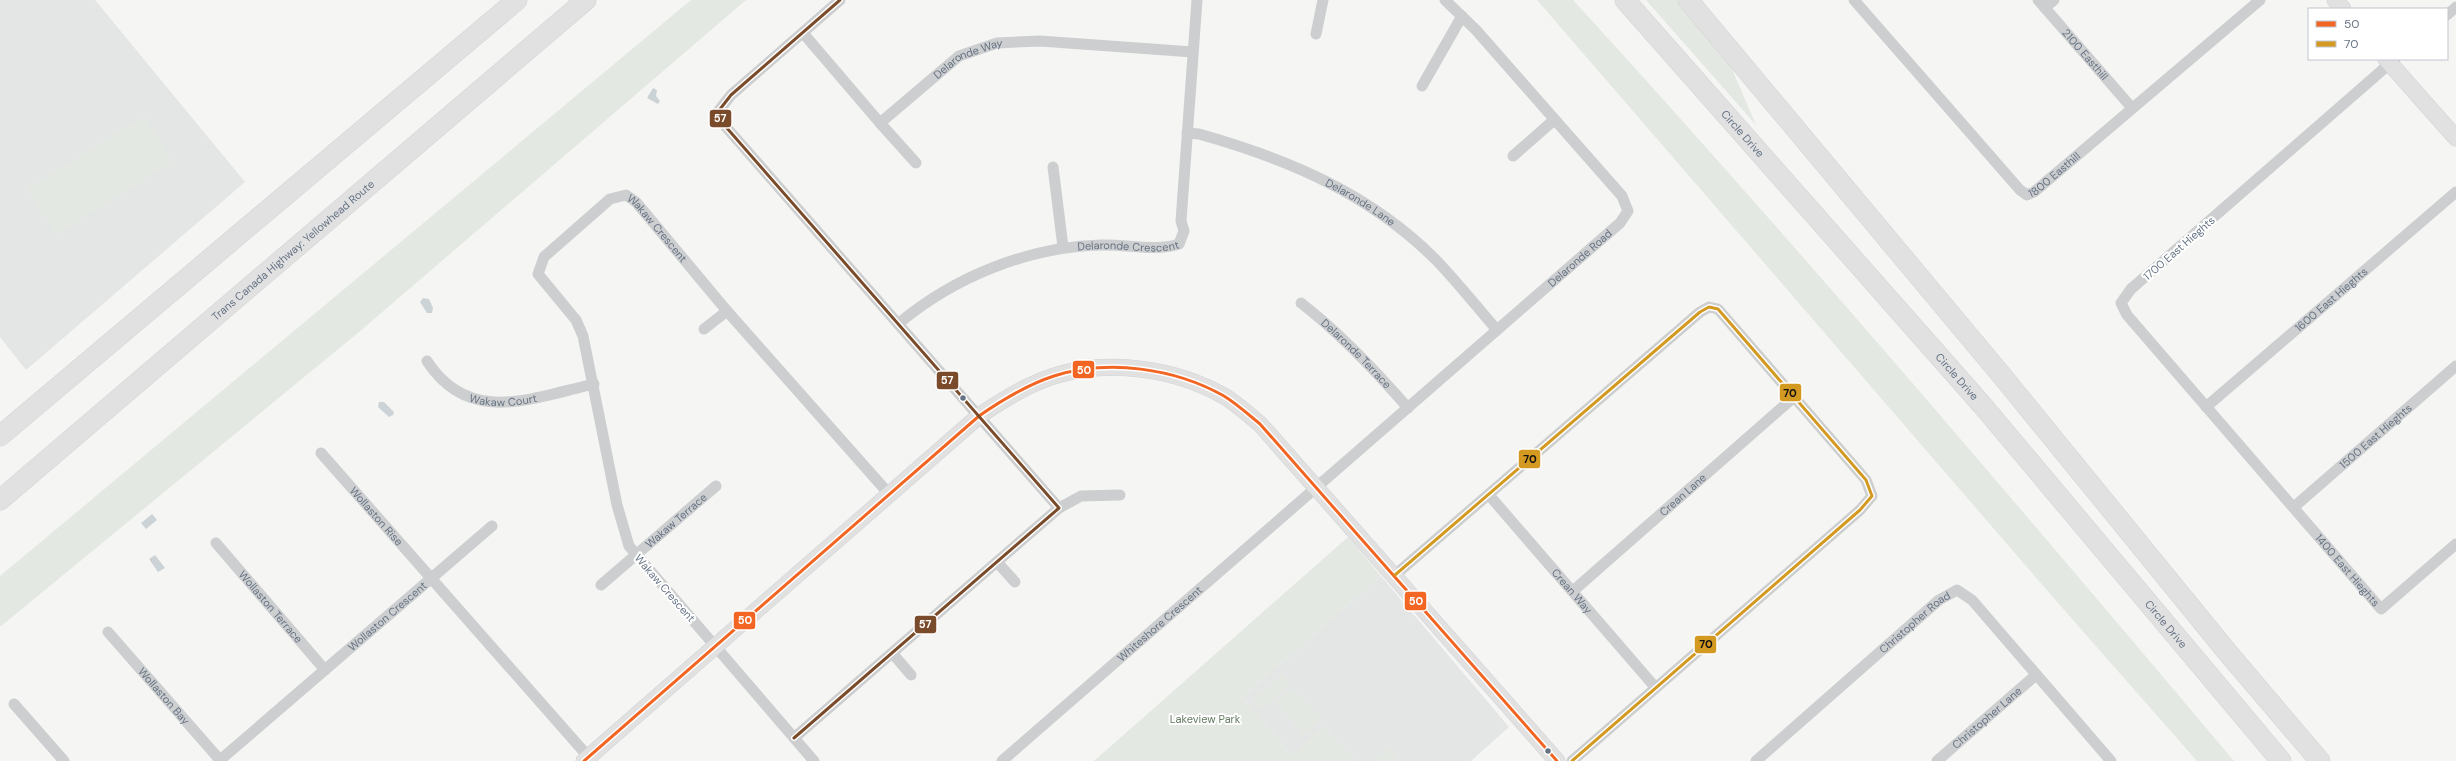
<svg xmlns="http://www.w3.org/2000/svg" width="2456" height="761" viewBox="0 0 2456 761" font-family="'DM Sans',sans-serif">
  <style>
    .built { fill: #e4e5e5 }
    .green { fill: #e4e8e2 }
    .water { fill: #ccd3d7 }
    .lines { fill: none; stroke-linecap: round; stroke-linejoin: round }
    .secondary-casing { stroke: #d2d3d4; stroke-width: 17 }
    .highway-casing { stroke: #d2d3d3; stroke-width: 21 }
    .street { stroke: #cdcecf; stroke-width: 11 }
    .secondary { stroke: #e1e1e2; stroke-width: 16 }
    .highway { stroke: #e1e1e2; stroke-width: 20 }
    .bus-1-casing { stroke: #fff; stroke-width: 6 }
    .bus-2-casing { stroke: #fff; stroke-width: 6 }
    .bus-3-casing { stroke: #fff; stroke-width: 6 }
    .bus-1 { stroke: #f26522; stroke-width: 3 }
    .bus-2 { stroke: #d39921; stroke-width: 3 }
    .bus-3 { stroke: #7a4b2a; stroke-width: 3 }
    .bus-dot { fill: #667384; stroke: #fff; stroke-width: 1.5 }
    .labels { text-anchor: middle; stroke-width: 4; stroke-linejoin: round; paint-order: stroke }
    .street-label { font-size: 11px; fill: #667384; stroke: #fff }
    .park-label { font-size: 11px; fill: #677b65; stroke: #fff }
    .line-badge { stroke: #fff; stroke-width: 1.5 }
    .badge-label { font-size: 11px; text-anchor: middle; font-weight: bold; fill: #fff }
    .pale-badge-label { font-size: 11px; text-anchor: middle; font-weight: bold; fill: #111 }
  </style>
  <rect width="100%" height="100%" fill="#f5f5f4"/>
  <path class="built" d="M0,0H95L245,182L26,370L0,337Z
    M1381,576L1509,727L1471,761H1355L1324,727L1292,756L1242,697Z"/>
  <path class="green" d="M691,0H746L359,332L0,627V576Z
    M1537,0H1573C1800,248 2017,504 2234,761H2197L2058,603Z
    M1646,0H1679L1726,55L1756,125Z
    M145,116L173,162L56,235L27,189Z
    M1348,537L1381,576L1242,697L1292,756L1324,727L1355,761H1094Z
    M1282,674L1290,684L1260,710L1252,701Z
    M1294,688L1321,719L1303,735L1277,702Z
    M1388,748L1399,761H1377L1375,759Z"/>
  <path class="water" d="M653,88L657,90L656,96L660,101L658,104L647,98Z
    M423,298L429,299L433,308L432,313H427L420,302Z
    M379,402H384L394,412L393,415L389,417L378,407Z
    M152,514L157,520L146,529L141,523Z
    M155,555L165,568L158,572L149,559Z"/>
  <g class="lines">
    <g class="secondary-casing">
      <path id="secondary" d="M2335,0L2343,9
        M2386,59L2456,138
        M584,761L979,416C1002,400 1026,385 1054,376C1109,359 1174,368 1224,396C1237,404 1249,415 1260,424L1557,761"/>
    </g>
    <g class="highway-casing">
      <g id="highway">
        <path id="s22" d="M1625,0L1983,406L2281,761"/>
        <path d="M1688,0L2003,377L2228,653L2320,761"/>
        <path d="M0,436L517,0"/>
        <path id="s23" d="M0,500L586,0"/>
      </g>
    </g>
    <g class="street">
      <path id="s1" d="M1854,0L2020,190L2027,195L2034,192L2260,0"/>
      <path id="s2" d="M2038,0L2132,108"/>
      <path d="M2045,8L2054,0"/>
      <path d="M2447,15L2456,7"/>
      <path id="s3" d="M803,33L880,123L959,56L997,43L1040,41L1193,52"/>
      <path d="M1316,34L1323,0"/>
      <path id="s4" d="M2395,59L2131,289L2121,303L2127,315L2381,609L2456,544"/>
      <path d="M1422,86L1462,16"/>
      <path d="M880,123L916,163"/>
      <path id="s5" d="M1187,133L1199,134C1288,159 1371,194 1437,261C1458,283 1477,307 1497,330"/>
      <path d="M1513,156L1554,120"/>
      <path d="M1053,167L1063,247"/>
      <path id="s6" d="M1301,303C1341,334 1375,370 1408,408"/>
      <path id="s7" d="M898,324C954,277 1027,247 1101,245C1127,244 1155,252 1179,244L1184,231L1181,221L1197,0"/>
      <path d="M704,329L727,311"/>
      <path id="s8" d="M427,361C469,426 532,398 594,384"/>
      <path id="s9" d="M2206,407L2456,192"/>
      <path id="s10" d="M321,453L592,761"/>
      <path id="s11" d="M1489,495L1655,687"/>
      <path id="s12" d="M2294,507L2456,366"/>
      <path d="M1059,508L1081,496L1120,495"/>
      <path id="s13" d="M216,543L325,670"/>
      <path d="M997,562L1015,582"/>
      <path d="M1395,575L1700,312L1709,307L1718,309L1866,480L1872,496L1860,510L1572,761"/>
      <path id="s14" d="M601,585L716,486"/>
      <path id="s15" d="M1573,591L1794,397"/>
      <path id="s16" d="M108,632L220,760"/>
      <path d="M893,654L911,675"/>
      <path d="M14,704L64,761"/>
      <path d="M794,738L1059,508L726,127L717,113L731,95L840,0"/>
      <path id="s17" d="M219,761L492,526"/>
      <path id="s18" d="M814,761L629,546L617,505L583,336L576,320L538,274L544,257L610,199L626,195L636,202L727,311L889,494"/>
      <path id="s19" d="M1002,761L1620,223L1628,211L1622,196L1476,30L1445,0"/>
      <path id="s20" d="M1756,761L1939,600L1957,590L1972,600L2111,761"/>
      <path id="s21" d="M1937,761L2036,675"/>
    </g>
    <use href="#secondary" class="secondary"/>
    <use href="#highway" class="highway"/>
    <g class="bus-1-casing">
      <path id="bus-1" d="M584,761L979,416C1002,400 1026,385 1054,376C1109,359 1174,368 1224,396C1237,404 1249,415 1260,424L1557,761"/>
    </g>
    <g class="bus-2-casing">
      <path id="bus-2" d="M1395,575L1700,312L1709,307L1718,309L1866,480L1872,496L1860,510L1572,761"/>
    </g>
    <g class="bus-3-casing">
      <path id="bus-3" d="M794,738L1059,508L726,127L717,113L731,95L840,0"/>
    </g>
    <use href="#bus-1" class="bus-1"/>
    <use href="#bus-2" class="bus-2"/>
    <use href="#bus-3" class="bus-3"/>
  </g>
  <g class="bus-dot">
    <circle cx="963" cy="398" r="3.5"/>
    <circle cx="1548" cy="751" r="3.5"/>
  </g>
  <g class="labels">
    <g class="street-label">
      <text dy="4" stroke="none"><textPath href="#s2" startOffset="72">2100 Easthill</textPath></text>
      <text dy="4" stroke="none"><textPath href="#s3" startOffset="229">Delaronde Way</textPath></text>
      <text dy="4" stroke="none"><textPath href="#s22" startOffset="178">Circle Drive</textPath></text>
      <text dy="4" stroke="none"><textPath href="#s1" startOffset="295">1800 Easthill</textPath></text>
      <text dy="4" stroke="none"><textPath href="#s5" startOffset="188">Delaronde Lane</textPath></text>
      <text dy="4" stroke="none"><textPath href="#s18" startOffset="744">Wakaw Crescent</textPath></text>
      <text dy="4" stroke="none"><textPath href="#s7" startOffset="249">Delaronde Crescent</textPath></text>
      <text transform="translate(2179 248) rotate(-41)" y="4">1700 East Hieghts</text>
      <text dy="4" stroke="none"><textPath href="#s23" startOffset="385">Trans Canada Highway: Yellowhead Route</textPath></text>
      <text dy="4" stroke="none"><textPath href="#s19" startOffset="766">Delaronde Road</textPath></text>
      <text dy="4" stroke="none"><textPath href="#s9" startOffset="165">1600 East Hieghts</textPath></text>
      <text dy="4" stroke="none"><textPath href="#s6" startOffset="75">Delaronde Terrace</textPath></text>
      <text dy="4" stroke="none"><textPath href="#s22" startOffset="502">Circle Drive</textPath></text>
      <text dy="4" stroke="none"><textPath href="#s8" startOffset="91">Wakaw Court</textPath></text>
      <text dy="4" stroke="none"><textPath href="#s12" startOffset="108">1500 East Hieghts</textPath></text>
      <text dy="4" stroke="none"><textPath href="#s15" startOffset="146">Crean Lane</textPath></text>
      <text dy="4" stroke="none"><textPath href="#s10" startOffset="84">Wollaston Rise</textPath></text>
      <text dy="4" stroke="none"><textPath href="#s14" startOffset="99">Wakaw Terrace</textPath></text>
      <text dy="4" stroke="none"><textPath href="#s4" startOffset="718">1400 East Hieghts</textPath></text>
      <text transform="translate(665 588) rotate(49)" y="4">Wakaw Crescent</text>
      <text dy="4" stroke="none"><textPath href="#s11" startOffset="127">Crean Way</textPath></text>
      <text dy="4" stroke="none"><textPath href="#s13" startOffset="84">Wollaston Terrace</textPath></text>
      <text dy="4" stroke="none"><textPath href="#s17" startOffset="222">Wollaston Crescent</textPath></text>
      <text dy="4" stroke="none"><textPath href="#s20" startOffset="211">Christopher Road</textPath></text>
      <text dy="4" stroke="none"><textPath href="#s19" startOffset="209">Whiteshore Crescent</textPath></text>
      <text dy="4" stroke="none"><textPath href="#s22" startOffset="826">Circle Drive</textPath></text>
      <text dy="4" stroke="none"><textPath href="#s16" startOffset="85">Wollaston Bay</textPath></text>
      <text dy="4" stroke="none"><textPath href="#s21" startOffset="66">Christopher Lane</textPath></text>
    </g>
    <g class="park-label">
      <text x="1205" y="723">Lakeview Park</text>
    </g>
  </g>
  <g class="line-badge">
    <rect x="709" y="109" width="23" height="19" rx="4" fill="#7a4b2a"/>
    <rect x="1072" y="360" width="23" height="19" rx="4" fill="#f26522"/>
    <rect x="936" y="371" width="23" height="19" rx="4" fill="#7a4b2a"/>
    <rect x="1779" y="383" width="23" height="19" rx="4" fill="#d39921"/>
    <rect x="1518" y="449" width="23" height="20" rx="4" fill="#d39921"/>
    <rect x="1404" y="591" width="23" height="20" rx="4" fill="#f26522"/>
    <rect x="733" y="611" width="23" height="19" rx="4" fill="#f26522"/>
    <rect x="914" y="615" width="23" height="19" rx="4" fill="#7a4b2a"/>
    <rect x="1694" y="635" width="23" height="19" rx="4" fill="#d39921"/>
  </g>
  <g class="badge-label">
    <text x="720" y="122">57</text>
    <text x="1084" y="374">50</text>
    <text x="947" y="384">57</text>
    <text x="1416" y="605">50</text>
    <text x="745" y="624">50</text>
    <text x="925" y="628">57</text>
  </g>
  <g class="pale-badge-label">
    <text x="1790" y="397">70</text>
    <text x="1530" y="463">70</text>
    <text x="1706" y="648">70</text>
  </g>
  <rect x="2308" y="8" width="140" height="52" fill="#ffffff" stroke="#c2c7ce"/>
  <rect x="2316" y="21" width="20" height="6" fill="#f26522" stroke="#c2c7ce"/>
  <text x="2344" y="28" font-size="12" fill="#667384">50</text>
  <rect x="2316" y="41" width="20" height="6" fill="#d39921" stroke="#c2c7ce"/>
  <text x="2344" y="48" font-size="12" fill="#667384">70</text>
</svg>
